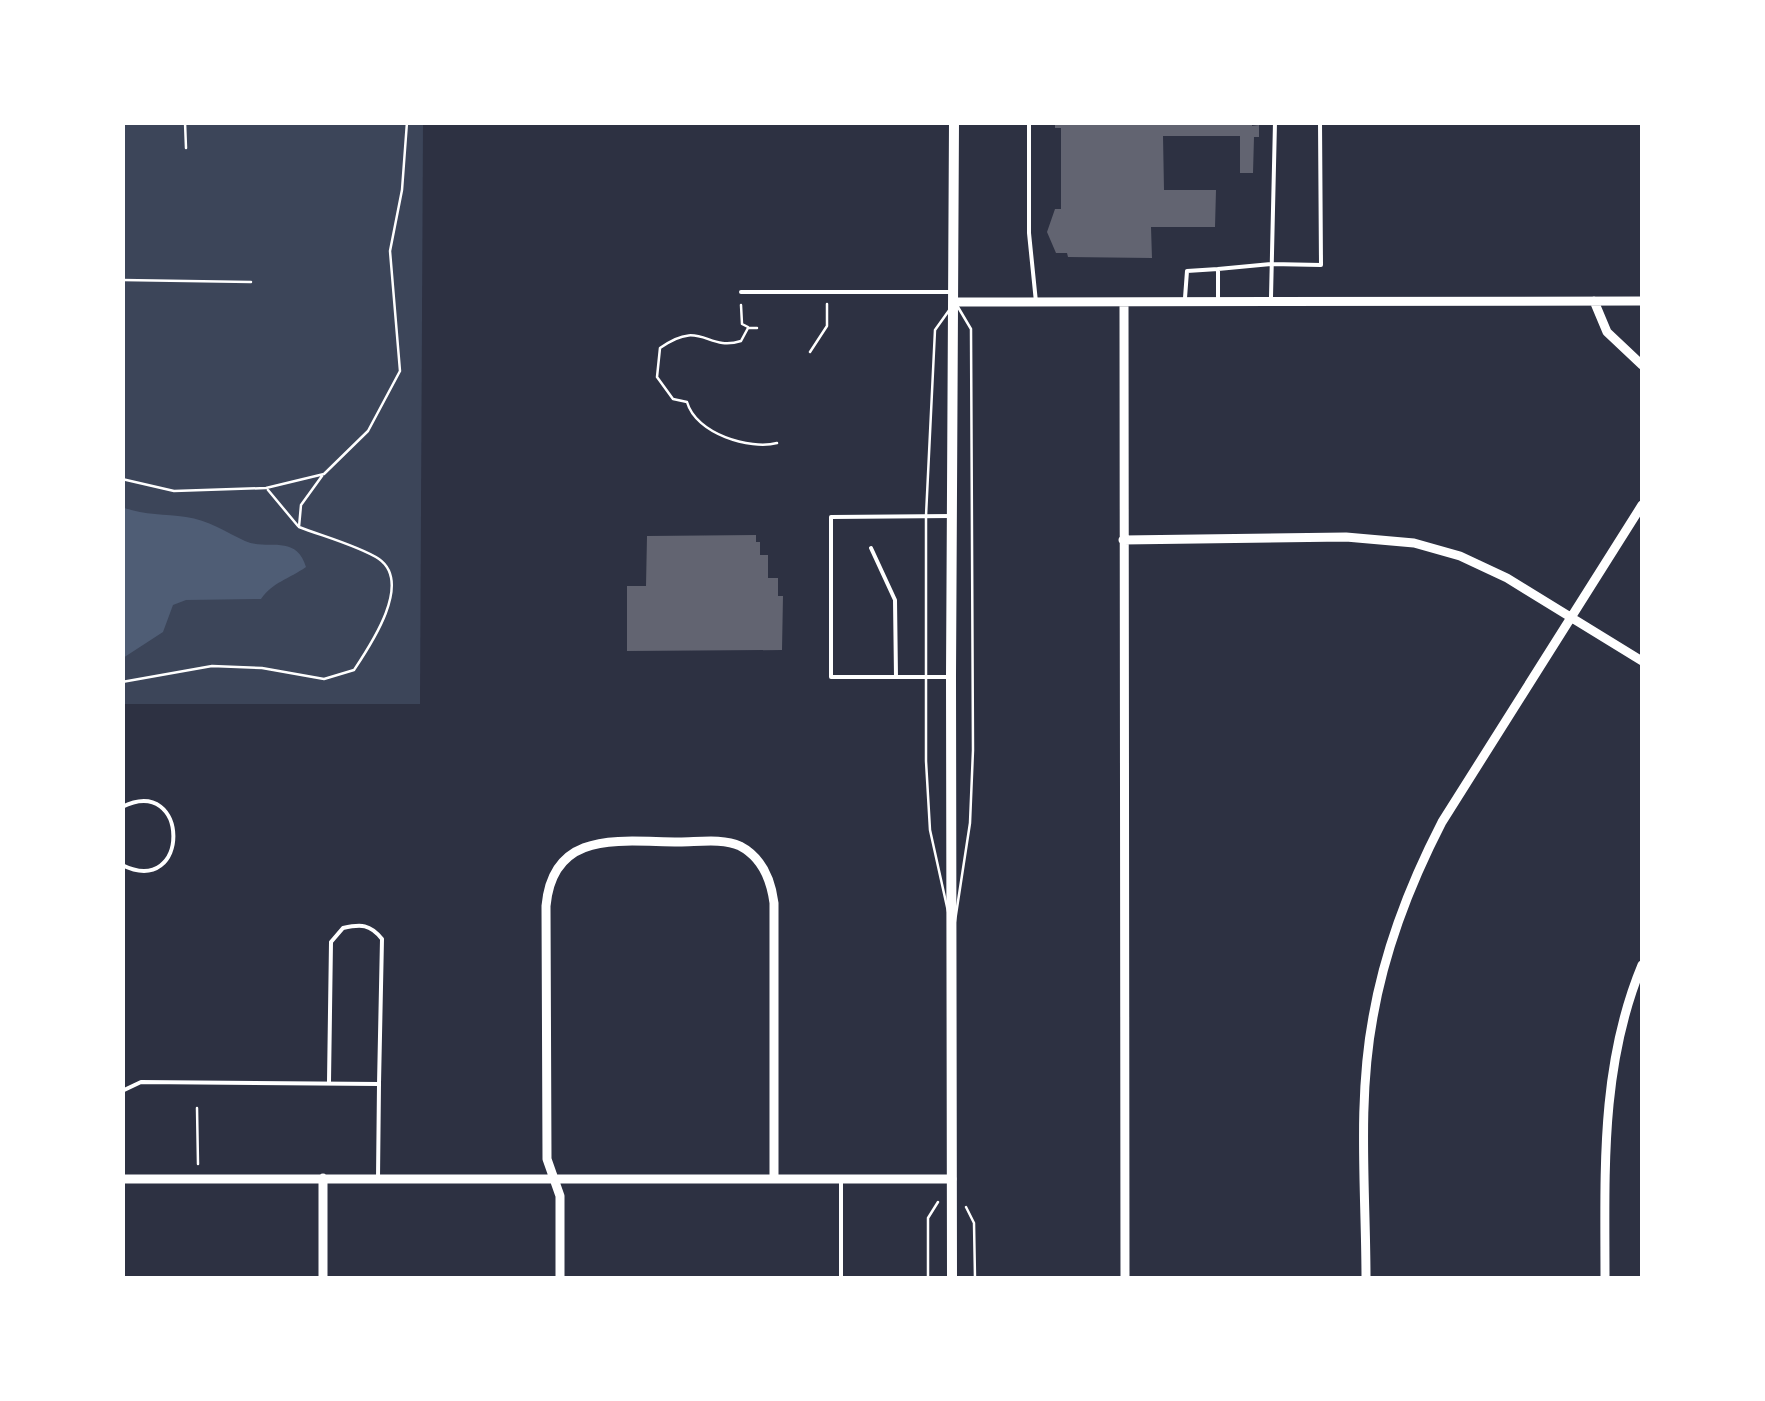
<svg xmlns="http://www.w3.org/2000/svg" width="1765" height="1401" viewBox="0 0 1765 1401" font-family="'Space Grotesk',sans-serif">
  <style>
    .green { fill: #3c4559 }
    .water { fill: #4f5d75 }
    .building { fill: #626471 }
    .lines { fill: none; stroke-linecap: round; stroke-linejoin: round }
    .path { stroke: #fff; stroke-width: 2.5 }
    .service { stroke: #fff; stroke-width: 4 }
    .minor { stroke: #fff; stroke-width: 9 }
    .tertiary { stroke: #fff; stroke-width: 10 }
  </style>
  <rect width="100%" height="100%" fill="#2d3142"/>
  <path class="green" d="M122,123H423L420,704H123Z"/>
  <path class="water" d="M122,507C143,515 164,514 186,517C208,520 226,532 245,541C267,551 296,533 306,567C289,579 273,582 261,599L186,600L173,605L163,632L123,658Z"/>
  <path class="building" d="M1055,122H1252V126L1259,125V137H1254L1253,173H1240V136H1163L1164,190H1216L1215,227H1151L1152,258L1068,257L1067,253H1056L1047,232L1055,209H1061V128H1055Z
    M756,535V542H760V555H768V578H778V596H783L782,650L627,651V586H646L647,536Z"/>
  <g class="lines">
    <path class="path" d="M185,122L186,148
      M122,280L251,282
      M955,302L971,329L973,750L970,823L953,934L930,830L926,761V516L935,330Z
      M741,305L742,324L748,327
      M757,328H748L741,341C706,352 702,318 660,348L657,377L673,399L687,402C696,434 750,450 777,443
      M810,352L827,326V304
      M122,479L174,491L266,488L324,474L368,431L400,371L390,251L402,190L407,122
      M268,490L298,526
      M122,682L212,666L262,668L324,679L354,670C370,646 413,583 379,559C359,546 322,536 299,527L301,505L322,476
      M197,1108L198,1164
      M966,1207L974,1223L975,1278
      M928,1278V1218L938,1202"/>
    <path class="service" d="M1029,122V233L1036,302
      M1218,269L1271,264L1321,265L1320,122
      M741,292H951
      M1271,297L1275,122
      M1185,298L1187,271L1218,269V302
      M871,548L895,600L896,677
      M951,677H831V517L952,516
      M122,807C190,773 191,899 122,865
      M329,1082L331,942L343,928C361,924 370,924 382,939L379,1084
      M122,1091L141,1082L379,1084L378,1178
      M841,1278V1183"/>
    <path class="minor" d="M1594,301L1607,332L1642,365
      M955,302L1642,301
      M1124,302L1125,1278
      M1123,540L1346,537L1414,543L1460,556L1507,578L1642,661
      M323,1178V1278
      M122,1179H952
      M560,1278V1196L547,1159L546,906C553,828 622,842 679,842C698,842 723,838 740,846C763,858 771,880 774,903V1178
      M1366,1278C1366,1193 1357,1102 1373,1017C1385,948 1410,884 1442,822L1642,505
      M1605,1278C1605,1171 1600,1066 1642,965"/>
    <path class="tertiary" d="M952,1278L951,677L954,122"/>
  </g>
  <rect width="1765" height="1401" fill="none" stroke="#ffffff" stroke-width="250"/>
</svg>
